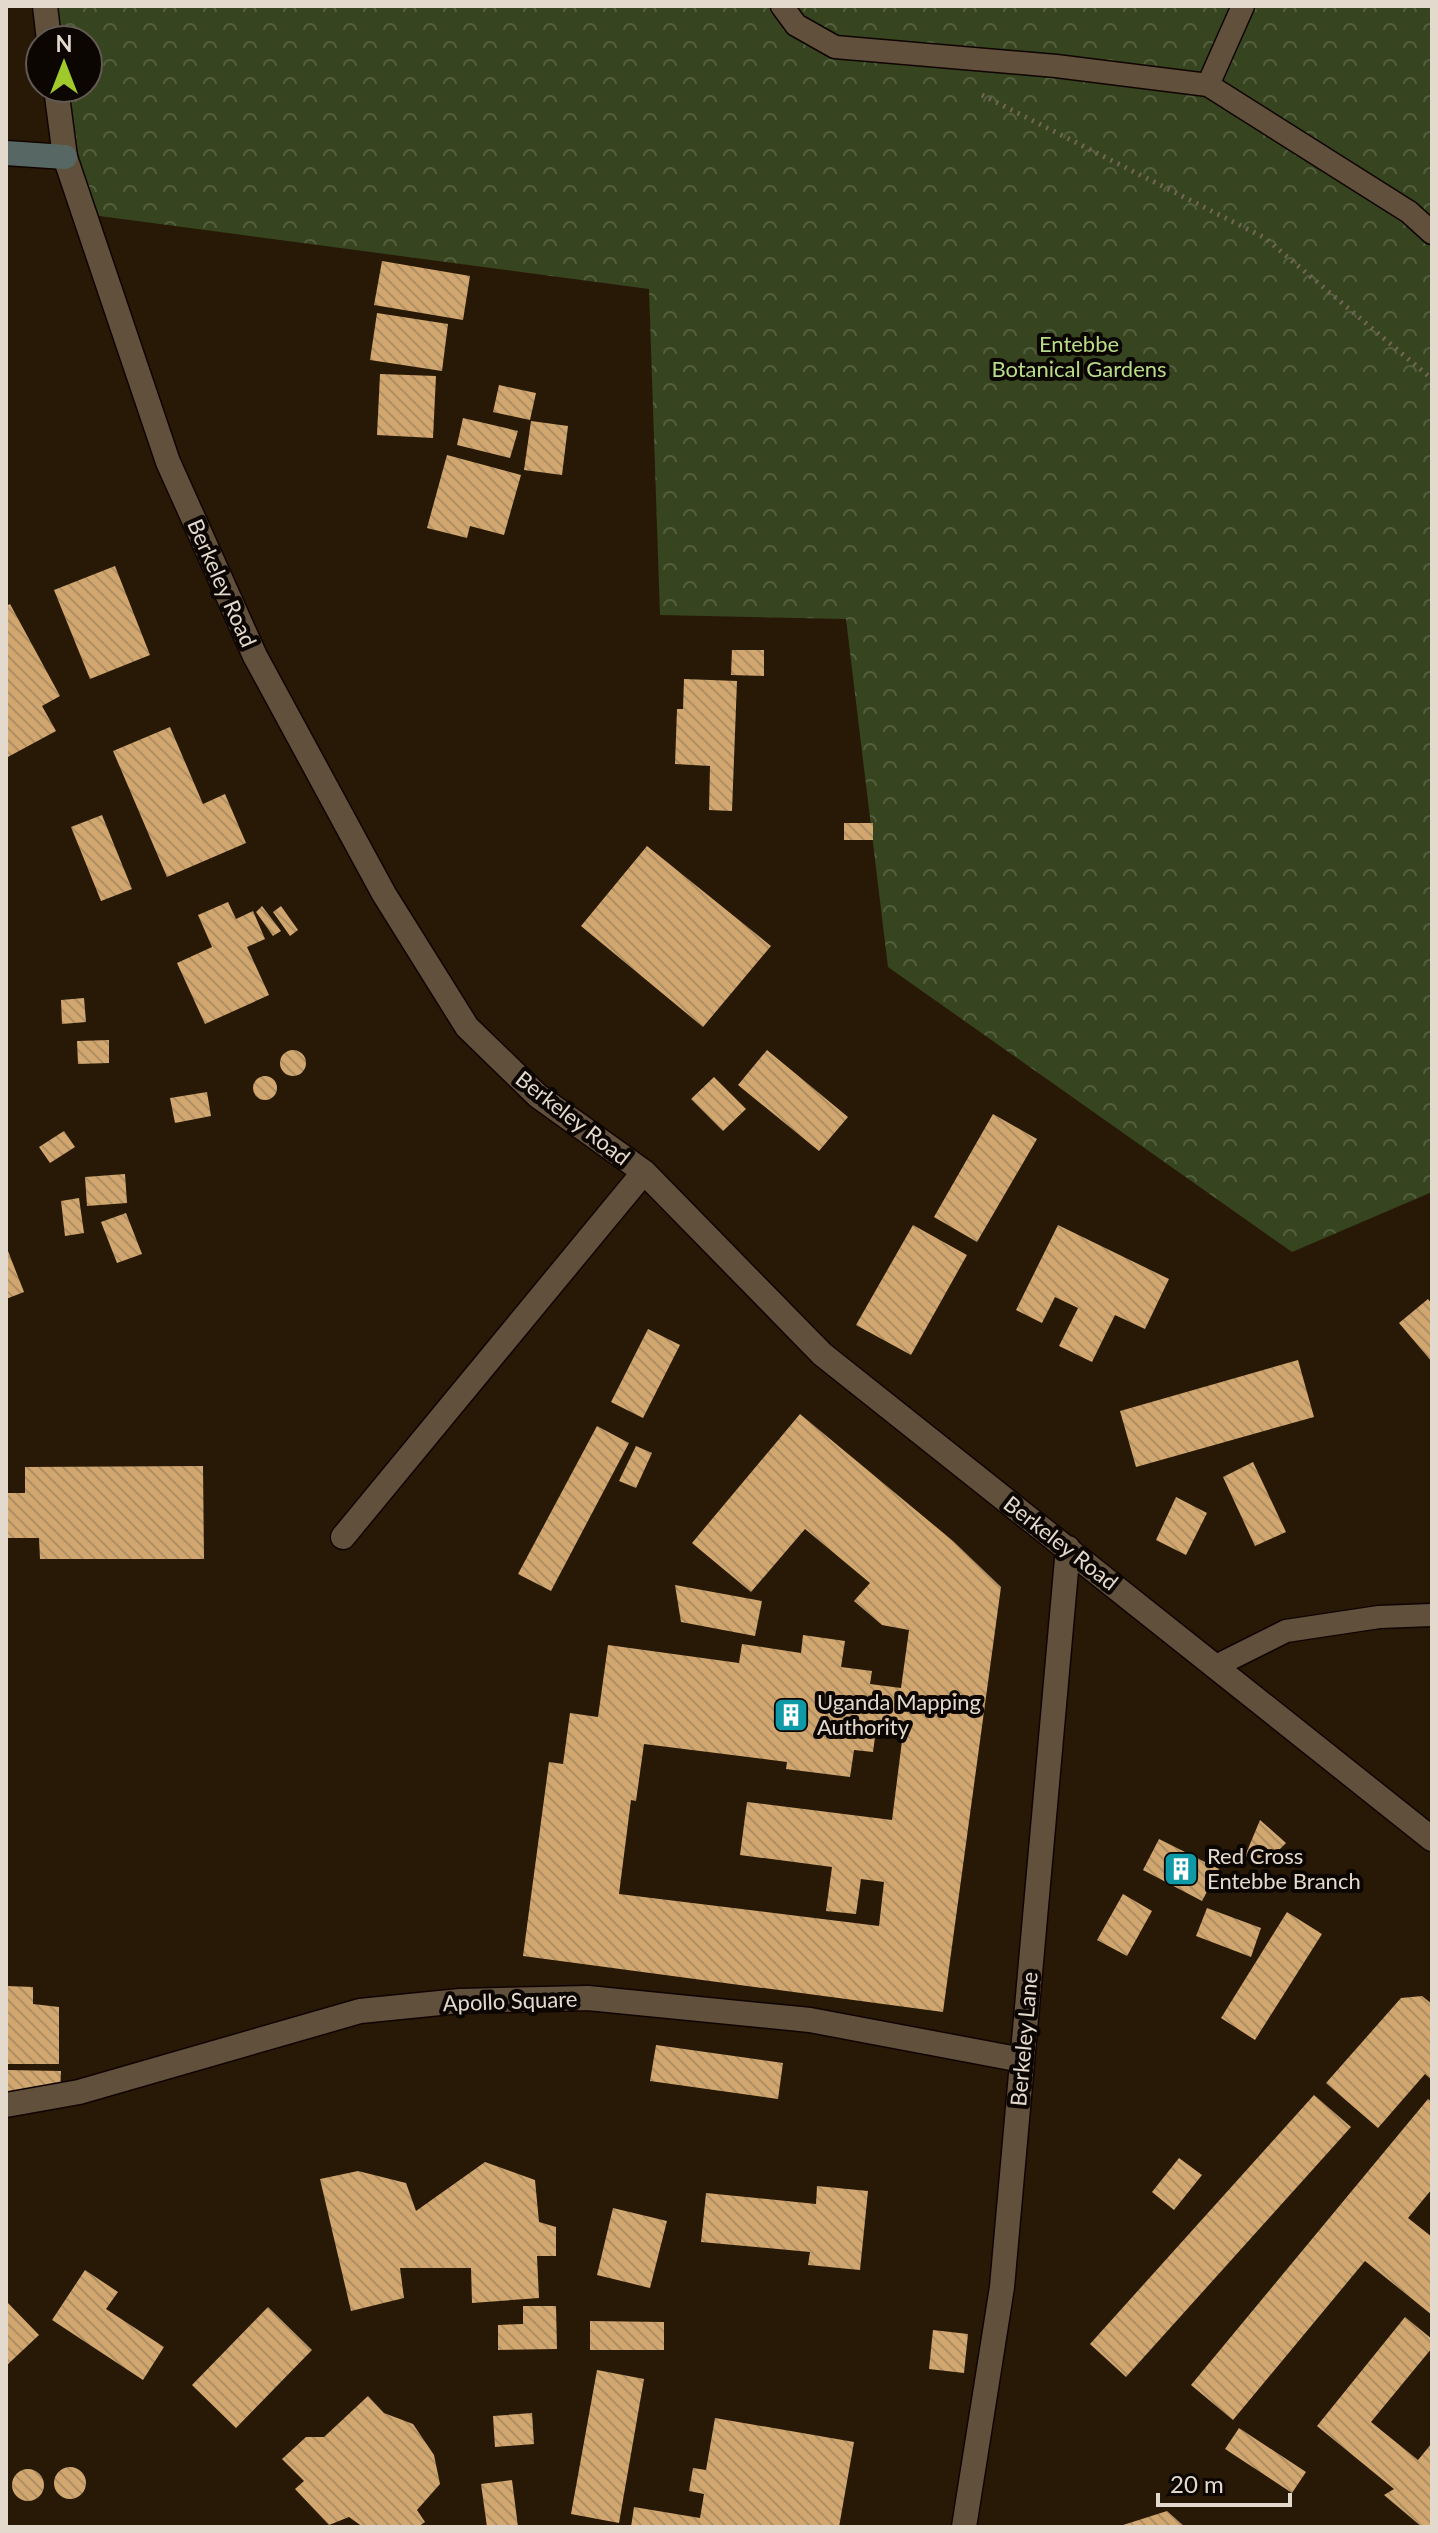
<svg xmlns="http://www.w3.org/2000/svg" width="1438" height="2533" viewBox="0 0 1438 2533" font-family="Lato,sans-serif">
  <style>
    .park { fill: url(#park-crowns) }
    .building { fill: url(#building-back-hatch); fill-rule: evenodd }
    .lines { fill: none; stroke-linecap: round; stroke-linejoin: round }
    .lane-casing { stroke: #100400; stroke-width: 25 }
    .street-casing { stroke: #100400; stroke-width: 27 }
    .secondary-casing { stroke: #100400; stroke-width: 27 }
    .path { stroke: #736656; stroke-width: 5; stroke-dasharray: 2 6; stroke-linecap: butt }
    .lane { stroke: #61503b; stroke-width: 22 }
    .street { stroke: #61503b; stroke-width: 24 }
    .secondary { stroke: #576864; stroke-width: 24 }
    .labels { text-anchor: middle; stroke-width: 8; stroke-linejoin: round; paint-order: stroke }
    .park-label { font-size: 22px; fill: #b8dc87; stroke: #0c0602 }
    .street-label { font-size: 22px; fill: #e3d9cd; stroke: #0c0602 }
    .poi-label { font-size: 22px; fill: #e3d9cd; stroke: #0c0602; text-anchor: start }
  </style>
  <defs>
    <pattern id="park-crowns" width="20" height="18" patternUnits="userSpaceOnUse" patternTransform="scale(2)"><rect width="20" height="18" fill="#36451f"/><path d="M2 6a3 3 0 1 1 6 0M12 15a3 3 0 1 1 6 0" fill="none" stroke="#535f3e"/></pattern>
    <pattern id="building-back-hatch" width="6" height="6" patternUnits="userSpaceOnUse" patternTransform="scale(2)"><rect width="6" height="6" fill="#d2a76f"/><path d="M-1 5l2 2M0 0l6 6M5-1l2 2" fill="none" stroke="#ae8e63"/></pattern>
  </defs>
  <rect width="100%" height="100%" fill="#281906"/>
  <path class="park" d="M52,6H1432V1192L1292,1252L888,967L846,619L660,615L649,289L77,213L62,88H88V40H56Z"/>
  <path class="building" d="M382,261L470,276L463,320L374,305Z
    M377,313L448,324L442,371L370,360Z
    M380,374L436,376L433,438L377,435Z
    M499,385L536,393L530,420L493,412Z
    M463,418L518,431L510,458L457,445Z
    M531,421L568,426L562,475L524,470Z
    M447,455L521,475L504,535L470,526L467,538L427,528Z
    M115,566L150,655L90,679L54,590Z
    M10,604L60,696L42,706L56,731L6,758V606Z
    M732,650H764V676L731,675Z
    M684,679L737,681L732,811L709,810L710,766L675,764L677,709H683Z
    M170,727L203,804L225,794L246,843L167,877L113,751Z
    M102,815L132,889L101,901L71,827Z
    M844,823H873V840H844Z
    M647,846L771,946L703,1027L581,926Z
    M228,902L236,919L253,911L265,939L247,947L269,995L205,1024L177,963L212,947L198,915Z
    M262,906L281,931L273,936L256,912Z
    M281,906L298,930L290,936L273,912Z
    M84,998L86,1022L62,1024L61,1000Z
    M109,1040V1063L78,1064L77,1041Z
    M767,1050L848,1117L819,1151L738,1085Z
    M280 1063a13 13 0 1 1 26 0a13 13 0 1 1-26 0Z
    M253 1088a12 12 0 1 1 24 0a12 12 0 1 1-24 0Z
    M714,1077L746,1109L723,1131L691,1099Z
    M207,1092L211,1116L175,1123L170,1098Z
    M993,1114L1037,1139L977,1242L934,1217Z
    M64,1131L75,1147L50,1163L39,1147Z
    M125,1174L127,1203L87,1206L85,1177Z
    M79,1198L84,1233L65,1236L61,1201Z
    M126,1213L142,1254L117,1263L101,1222Z
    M913,1225L967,1255L911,1355L856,1325Z
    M1058,1225L1169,1279L1145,1329L1115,1315L1092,1362L1059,1346L1078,1308L1055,1297L1042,1323L1016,1310Z
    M6,1246L24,1292L6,1299Z
    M1428,1299L1432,1304V1362L1399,1323Z
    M648,1329L680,1345L643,1418L611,1402Z
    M1298,1360L1314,1417L1136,1467L1120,1411Z
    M800,1414L953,1541L1001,1587L943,2012L523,1956L549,1762L563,1764L570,1713L598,1717L608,1645L739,1663L742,1644L801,1653L803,1635L845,1641L841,1667L872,1671L870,1684L901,1688L909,1630L882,1625L854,1601L870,1583L805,1529L751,1592L692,1543ZM876,1730L903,1733L892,1820L747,1802L740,1855L832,1867L826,1911L856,1914L861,1879L884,1882L879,1926L619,1894L631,1800L636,1801L644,1744L787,1762L786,1769L850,1777L854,1750L873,1752Z
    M597,1426L629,1443L551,1591L518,1574Z
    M636,1446L652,1453L636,1488L619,1481Z
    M1253,1462L1286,1532L1255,1546L1223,1477Z
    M203,1466L204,1559H40L39,1538H6V1493H25V1467Z
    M1176,1497L1207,1513L1186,1555L1156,1540Z
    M675,1585L762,1601L755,1636L681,1622Z
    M1260,1820L1286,1843L1265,1864L1245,1856Z
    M1159,1839L1219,1869L1202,1901L1143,1870Z
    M1123,1894L1152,1911L1127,1956L1097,1940Z
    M1207,1908L1261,1928L1251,1957L1196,1936Z
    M1287,1912L1322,1934L1255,2040L1221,2018Z
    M6,1986L33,1987V2004L59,2007V2064H6Z
    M1422,1996L1432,2004V2080L1425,2074L1378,2128L1326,2083L1401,1998Z
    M656,2045L783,2063L778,2099L650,2081Z
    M8,2070L61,2071L60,2093L8,2092Z
    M1314,2095L1351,2127L1126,2377L1090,2344Z
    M1428,2099L1432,2102V2189L1408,2218L1432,2237V2315L1365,2261L1233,2420L1191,2385Z
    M1179,2158L1202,2175L1174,2210L1152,2192Z
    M485,2162L535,2180L539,2222L556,2227V2256H537L539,2298L472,2303L471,2268H400L404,2298L351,2311L320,2179L358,2171L406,2183L416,2211Z
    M817,2186L868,2191L860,2270L808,2265L810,2252L701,2242L706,2193L816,2204Z
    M613,2208L667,2221L650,2288L597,2275Z
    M85,2270L118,2292L106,2309L164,2347L143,2380L52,2320Z
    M6,2301L39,2335L6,2366Z
    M523,2306H556L557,2349L498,2350V2325L523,2324Z
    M268,2307L312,2350L236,2428L192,2385Z
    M1405,2317L1432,2339V2348L1371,2422L1418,2460L1432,2443V2527H1422L1384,2495L1394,2489L1317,2426Z
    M590,2321L664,2322V2350H590Z
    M933,2330L968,2334L964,2373L929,2369Z
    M597,2370L644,2379L619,2523L571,2514Z
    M368,2396L384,2413L413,2424L434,2455L440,2484L417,2510L425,2522L418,2527H363L349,2517L329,2525L295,2489L304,2481L282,2459L306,2437H324Z
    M532,2413L534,2444L495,2447L493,2416Z
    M715,2418L854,2442L839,2527H631L634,2507L700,2518L704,2494L689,2491L693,2468L706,2470Z
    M1239,2428L1306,2472L1292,2493L1225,2449Z
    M54 2483a16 16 0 1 1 32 0a16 16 0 1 1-32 0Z
    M12 2485a16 16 0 1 1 32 0a16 16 0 1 1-32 0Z
    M512,2480L518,2527H487L481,2484Z
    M1167,2511L1185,2527H1120V2526Z"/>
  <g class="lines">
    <g class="lane-casing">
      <path id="lane" d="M782,6L796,25L835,47L1056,66L1208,85
        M1243,6L1208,85L1409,212L1432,233
        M1216,1666L1286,1631L1379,1617L1432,1615"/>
    </g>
    <g class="street-casing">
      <path id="street" d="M45,6L49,40
        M56,88L65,157L168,462L255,656L384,894L467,1027L538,1096L644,1172L822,1354L1432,1839
        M343,1537L644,1172
        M6,2105L79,2092L360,2011L460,2001L588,1998L810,2020L1022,2060
        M964,2527L1002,2287L1068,1548"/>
    </g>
    <g class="secondary-casing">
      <path id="secondary" d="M6,153L65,157"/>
    </g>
    <path class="path" d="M982,95L1265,238L1432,379"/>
    <use href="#lane" class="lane"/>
    <use href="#street" class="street"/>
    <use href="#secondary" class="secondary"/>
  </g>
  <defs>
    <g id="building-square" transform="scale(1.8)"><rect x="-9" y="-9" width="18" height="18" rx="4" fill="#0f9aa8" stroke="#0c0602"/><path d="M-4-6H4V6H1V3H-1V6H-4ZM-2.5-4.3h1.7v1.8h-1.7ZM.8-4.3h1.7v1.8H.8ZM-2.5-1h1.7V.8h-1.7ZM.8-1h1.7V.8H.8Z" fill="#fff"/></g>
  </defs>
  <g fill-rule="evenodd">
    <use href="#building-square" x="791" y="1715"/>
    <use href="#building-square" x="1181" y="1869"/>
  </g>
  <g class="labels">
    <g class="park-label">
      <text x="1079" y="352">Entebbe<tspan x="1079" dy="25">Botanical Gardens</tspan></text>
    </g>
    <g class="street-label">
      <text transform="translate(222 583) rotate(66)" y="8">Berkeley Road</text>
      <text transform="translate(573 1118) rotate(38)" y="8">Berkeley Road</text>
      <text transform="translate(1061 1543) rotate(38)" y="8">Berkeley Road</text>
      <text transform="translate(510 2001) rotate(-2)" y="8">Apollo Square</text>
      <text transform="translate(1024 2039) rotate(-85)" y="8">Berkeley Lane</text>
    </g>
    <g class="poi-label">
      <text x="817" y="1710">Uganda Mapping<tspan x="817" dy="25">Authority</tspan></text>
      <text x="1207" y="1864">Red Cross<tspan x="1207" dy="25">Entebbe Branch</tspan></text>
    </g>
  </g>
  <rect width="1438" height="2533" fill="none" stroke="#e3d9cd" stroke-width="16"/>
  <g transform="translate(64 64)"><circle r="38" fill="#0c0602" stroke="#625a53" stroke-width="2"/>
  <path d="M0-6L14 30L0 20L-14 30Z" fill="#a0c92c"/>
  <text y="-12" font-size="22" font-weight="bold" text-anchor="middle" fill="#e3d9cd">N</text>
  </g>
  <path d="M1158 2493v12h132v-12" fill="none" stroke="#e3d9cd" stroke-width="4"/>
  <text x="1170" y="2493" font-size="24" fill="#e3d9cd" stroke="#0c0602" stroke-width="6" paint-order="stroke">20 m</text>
</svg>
